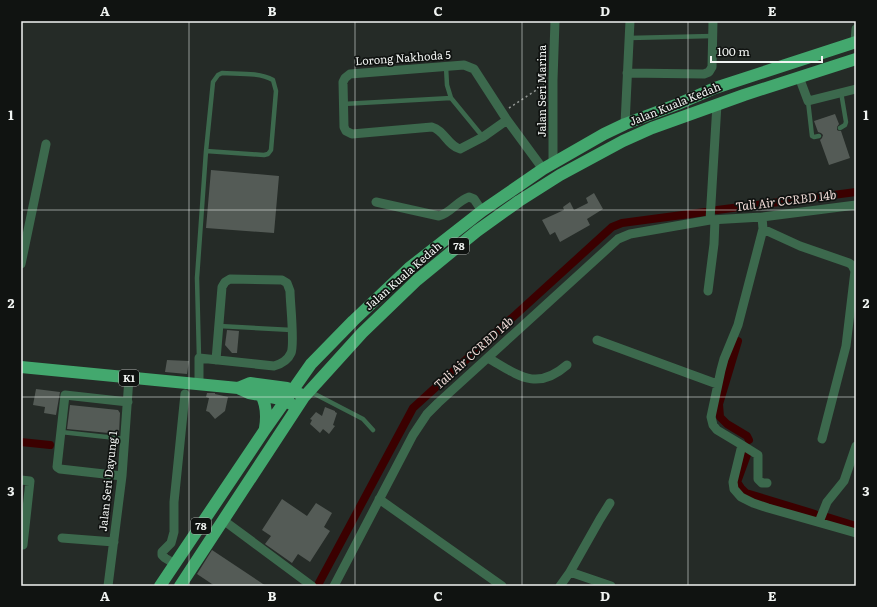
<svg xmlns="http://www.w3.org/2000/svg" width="877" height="607" viewBox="0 0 877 607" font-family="Literata,serif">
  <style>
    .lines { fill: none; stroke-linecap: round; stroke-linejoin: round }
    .canal { stroke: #3b0000; stroke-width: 8 }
    .building { fill: #545b56 }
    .path { stroke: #939794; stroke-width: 1.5; stroke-dasharray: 2 3; stroke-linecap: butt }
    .lane { stroke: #3c694d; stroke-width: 4.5 }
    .street { stroke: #3c694d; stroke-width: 9 }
    .primary { stroke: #43a86e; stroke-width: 12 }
    .grid { fill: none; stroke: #f1f4f2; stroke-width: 1; stroke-opacity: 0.55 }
    .labels { text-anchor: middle; stroke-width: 3.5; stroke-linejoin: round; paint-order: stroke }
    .shield { fill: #101311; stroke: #aeb0ae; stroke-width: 1 }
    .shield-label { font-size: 10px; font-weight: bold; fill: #f1f4f2 }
    .street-label { font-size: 11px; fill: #f1f4f2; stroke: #101311 }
    .water-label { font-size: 12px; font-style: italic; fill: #f1dcd8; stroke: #101311 }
    .neatline { fill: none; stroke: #f1f4f2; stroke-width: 1.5 }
    .grid-label { font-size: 13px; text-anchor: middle; font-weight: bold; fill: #f1f4f2 }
  </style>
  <rect width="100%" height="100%" fill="#252b27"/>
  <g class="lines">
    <path class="canal" d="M717,210L856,192
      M738,341L719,404L720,417L727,424L747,436L749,440
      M21,442L50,445
      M748,452L737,482L741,488L746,493L815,514
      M827,517L856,526
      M319,583L413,408L612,227L622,223L705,212"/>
  </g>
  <path class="building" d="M835,114L839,124L837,127V130L839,131H841L850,158L829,165L820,140L822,138L823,135L821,133L818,132L814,121Z
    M211,170L279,176L274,233L206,228Z
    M594,193L603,209L587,219L590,225L560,242L555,232L550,235L542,220L564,210L563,207L570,202L574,210L588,203L586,198Z
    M227,330L239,331L237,353H232L225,345Z
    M167,360L189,361L187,374L165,372Z
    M36,389L60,392L56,415L44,413L45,407L33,405Z
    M207,393H215V394L228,397L225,411L215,419L209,412L206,411L209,398L206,397Z
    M70,405L118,410L120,413L119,434L67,429Z
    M325,407L335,411V412L337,413L333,425L335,426L329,434L323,429L320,433L310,424L312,420L310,419L316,412L322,416Z
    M282,499L307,516L316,503L332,513L324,527L330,531L310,562L298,554L292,563L265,544L271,536L262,530Z
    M212,550L266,586H215L197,574Z"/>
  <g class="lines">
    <path class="path" d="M509,108L544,85"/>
    <path class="lane" d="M629,38L713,36
      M446,67L447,85L451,98L483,137
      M808,101L812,136L814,137L819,136
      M343,104L451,98
      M840,128L845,125L846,122L841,92
      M219,326L292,330
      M199,358L197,278L206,151L213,82L218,75L222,73C238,74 259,72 273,80L276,91L271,150L268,154L264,155L206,151
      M311,392L363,419L373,430
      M61,432L125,439"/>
    <path class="street" d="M855,42L856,29
      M627,73L704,74L709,72L712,67L713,21
      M799,77L808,101L856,89
      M507,120L483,137L460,149C448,146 444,130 432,127L352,134L346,131L344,127L343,82L345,78L350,74L464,65L474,69L507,120L543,169
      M625,124L630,21
      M553,162V80L555,21
      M376,202L439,216C451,213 457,201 469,197L474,199L482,211
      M762,217L763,229L738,325L724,359L721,370L711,417L713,425L717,430L742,445L733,482L734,489L741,497L753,503L768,508L856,533
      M710,220L717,104
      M763,229L800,246L849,263L852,265L855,271L846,346L822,439
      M21,264L46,144
      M708,291L714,244L715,220
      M597,340L717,384
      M488,358C518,375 536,392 567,365
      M199,384V358L274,366C281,364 288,360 291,353C295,345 290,302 290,291L287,283L282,280L230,279L225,282L222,287L216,360
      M742,445L758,455V479L762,483H767
      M122,476L60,469L57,467L65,395L128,402
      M21,480L30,481L23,545L21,544
      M379,499L502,586
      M223,520L312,586
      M819,522L827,502L844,481L856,446
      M62,538L114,542
      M175,564L165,558L162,555V552L171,543L174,532V502L185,394
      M570,572L600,519L610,503
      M108,586L122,476L129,378
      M334,586L413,435L427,414L438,403L618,239L630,234L710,220L762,217L856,205
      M560,586L570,572L611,586"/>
    <path class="primary" d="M21,367L238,388L249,393L286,400L291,404
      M238,388L250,383L287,388L300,394
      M261,395C267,406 267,416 265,428
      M160,586L264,431L311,364L353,321L409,268L482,211L543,169L604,134L625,124L678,104L715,88L856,42
      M180,586L304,397L362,333L417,280L477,231L519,201L560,175L623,141L652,128L744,95L856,59"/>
  </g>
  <path class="grid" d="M189,21V586M355,21V586M522,21V586M688,21V586M21,210H856M21,397H856"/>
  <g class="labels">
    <g class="shield">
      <rect x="449" y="238" width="20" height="16" rx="3"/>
      <rect x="119" y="370" width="20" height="16" rx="3"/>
      <rect x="191" y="518" width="20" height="16" rx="3"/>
    </g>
    <g class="shield-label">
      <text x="459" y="250">78</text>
      <text x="129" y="382">K1</text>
      <text x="201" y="530">78</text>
    </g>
    <g class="street-label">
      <text transform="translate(403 58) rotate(-4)" y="4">Lorong Nakhoda 5</text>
      <text transform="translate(542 91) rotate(-90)" y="4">Jalan Seri Marina</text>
      <text transform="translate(675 104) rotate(-22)" y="4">Jalan Kuala Kedah</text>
      <text transform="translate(403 276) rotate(-41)" y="4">Jalan Kuala Kedah</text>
      <text transform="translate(108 481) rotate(-84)" y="4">Jalan Seri Dayung 1</text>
    </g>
    <g class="water-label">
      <text transform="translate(786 201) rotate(-7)" y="4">Tali Air CCRBD 14b</text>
      <text transform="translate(474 353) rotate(-42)" y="4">Tali Air CCRBD 14b</text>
    </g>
  </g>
  <rect width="877" height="607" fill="none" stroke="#101311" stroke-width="44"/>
  <path d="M711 56v6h111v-6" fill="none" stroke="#f1f4f2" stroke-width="2"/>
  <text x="717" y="56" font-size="12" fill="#f1f4f2" stroke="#101311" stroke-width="3" paint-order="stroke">100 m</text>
  <rect x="22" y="22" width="833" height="563" class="neatline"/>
  <g class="grid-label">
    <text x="105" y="16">A</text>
    <text x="272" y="16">B</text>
    <text x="438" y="16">C</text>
    <text x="605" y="16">D</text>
    <text x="772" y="16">E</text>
    <text x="11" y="120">1</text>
    <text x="866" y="120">1</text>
    <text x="11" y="308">2</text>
    <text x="866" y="308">2</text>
    <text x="11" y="496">3</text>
    <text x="866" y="496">3</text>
    <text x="105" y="601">A</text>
    <text x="272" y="601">B</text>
    <text x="438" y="601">C</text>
    <text x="605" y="601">D</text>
    <text x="772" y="601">E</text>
  </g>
</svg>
